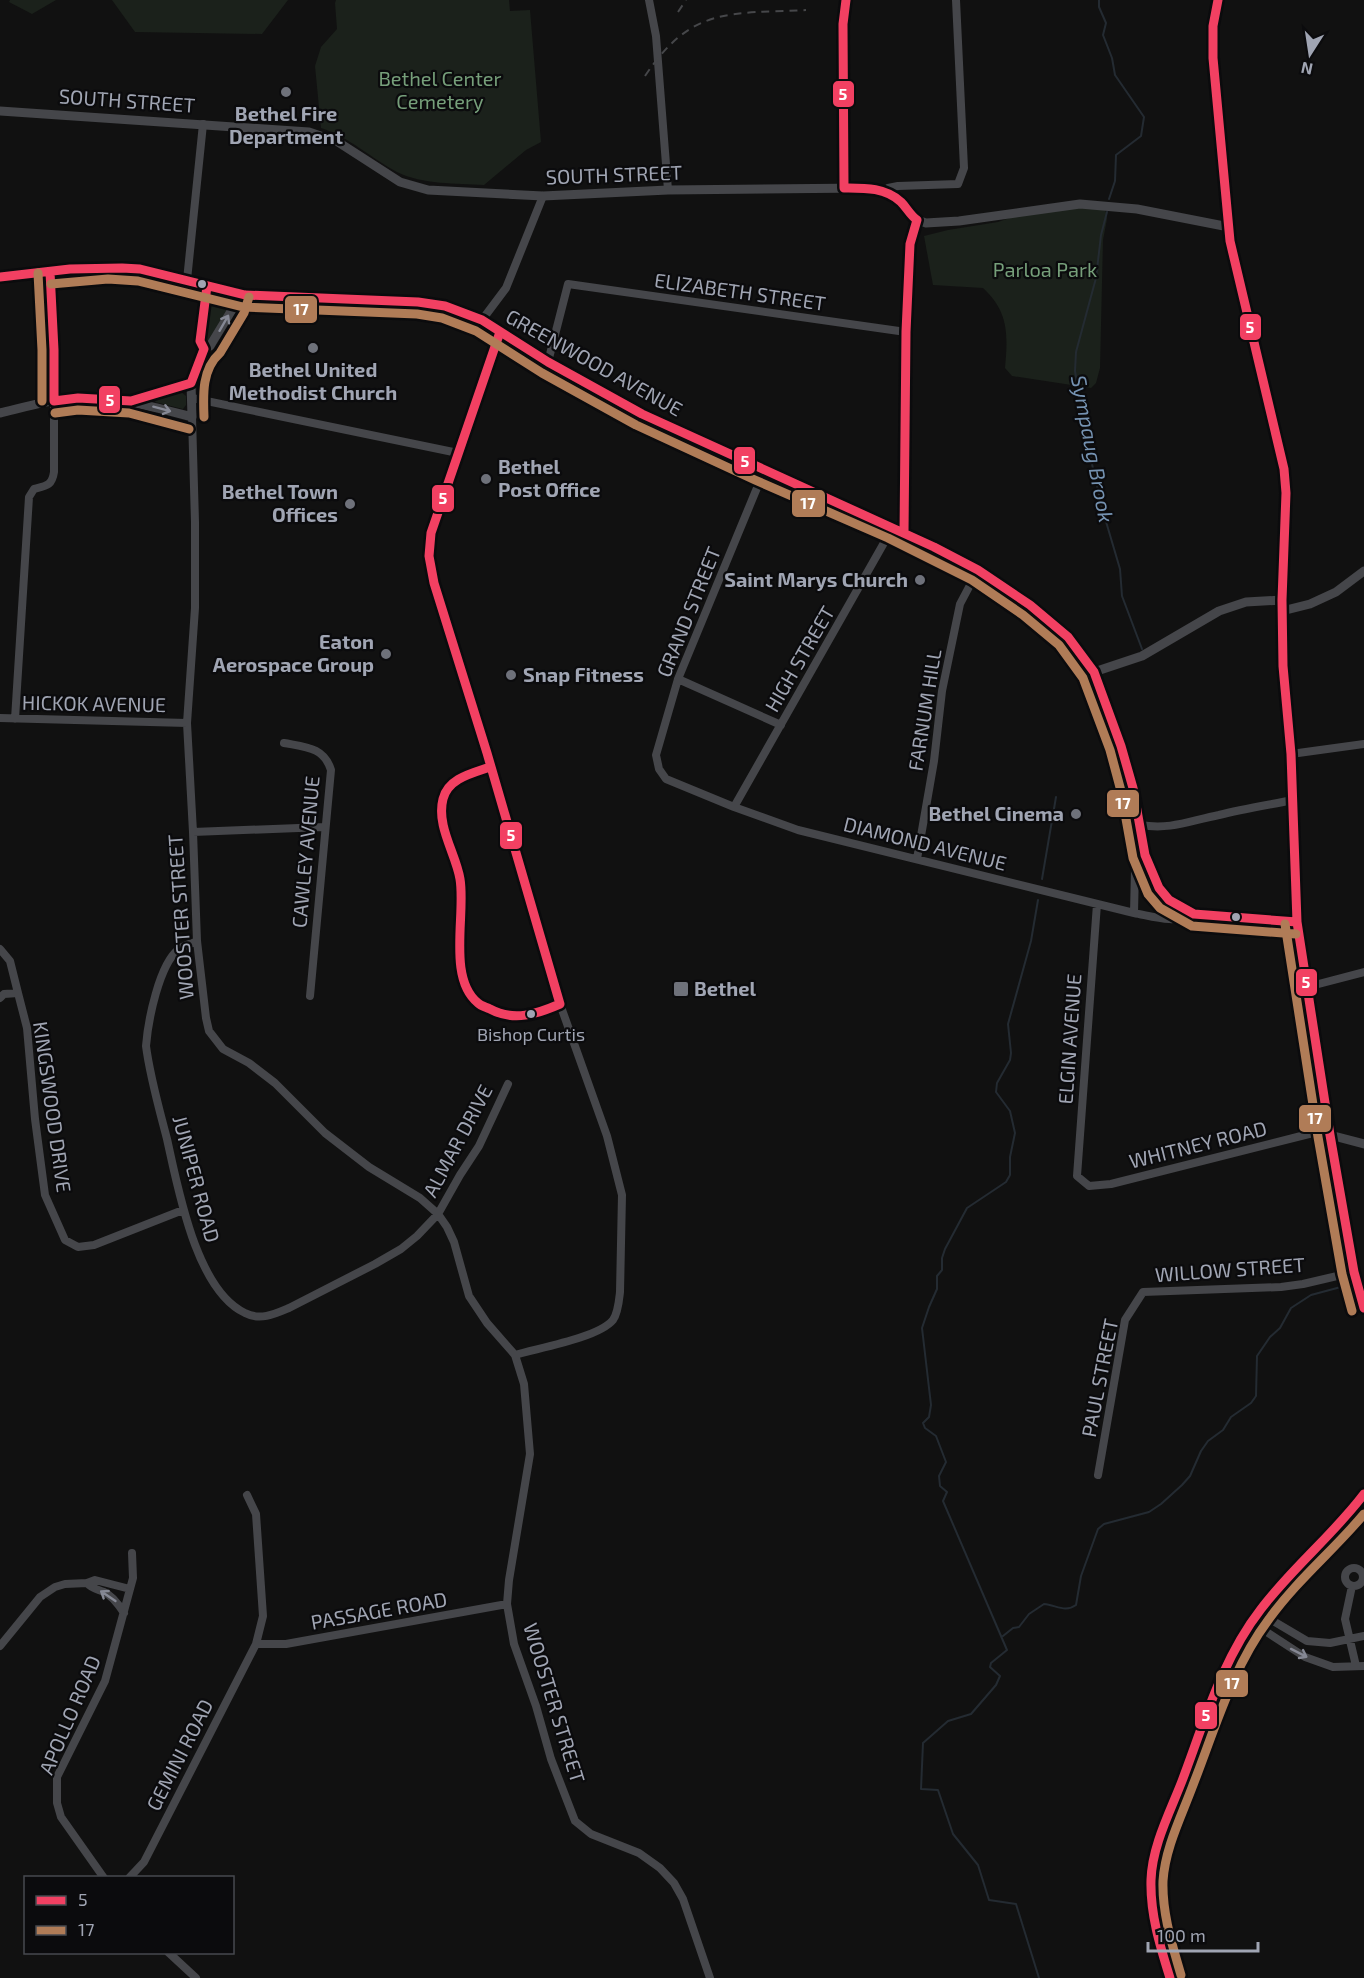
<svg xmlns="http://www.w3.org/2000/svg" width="1364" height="1978" viewBox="0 0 1364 1978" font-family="'Exo 2',sans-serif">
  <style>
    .green { fill: #1b211b }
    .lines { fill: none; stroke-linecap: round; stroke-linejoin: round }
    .stream { stroke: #242b32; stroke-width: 2 }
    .minor { stroke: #45464a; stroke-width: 8 }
    .tertiary { stroke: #45464a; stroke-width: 9 }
    .secondary { stroke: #494a4e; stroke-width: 10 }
    .rail { stroke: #46474a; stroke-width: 2; stroke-dasharray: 8 6; stroke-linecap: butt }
    .bus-1-casing { stroke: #0b0b0d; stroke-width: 14 }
    .bus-2-casing { stroke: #0b0b0d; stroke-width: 14 }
    .bus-1 { stroke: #f24062; stroke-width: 9 }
    .bus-2 { stroke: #b07c57; stroke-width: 9 }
    .oneway { stroke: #858894 }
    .poi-dot { fill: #6e717a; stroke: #0b0b0d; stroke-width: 2 }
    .bus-dot { fill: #a0a5b3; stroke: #0b0b0d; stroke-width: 2 }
    .labels { text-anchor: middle; stroke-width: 4.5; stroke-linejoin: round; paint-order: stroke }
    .bus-label { font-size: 18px; fill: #a0a5b3; stroke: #0b0b0d }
    .park-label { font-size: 20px; fill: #769f7a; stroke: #0b0b0d }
    .street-label { font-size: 20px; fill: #a0a5b3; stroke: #0b0b0d }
    .poi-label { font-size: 20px; font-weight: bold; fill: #a0a5b3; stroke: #0b0b0d; text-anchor: end }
    .water-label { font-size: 21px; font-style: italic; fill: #7592b1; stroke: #0b0b0d }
    .line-badge { stroke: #0b0b0d; stroke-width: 2 }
    .badge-label { font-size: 16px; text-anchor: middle; font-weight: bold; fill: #fff }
  </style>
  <rect width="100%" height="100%" fill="#111"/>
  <path class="green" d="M10,0H56L32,14L9,2Z
    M112,0H288L262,34L135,32Z
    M336,0H509L510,11L530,10L541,142L526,150L484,185C456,183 423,185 397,172C371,158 349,137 321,128L315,66L321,47L337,29L335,3Z
    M1084,207L1103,208L1106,212L1107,219L1103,240L1100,368L1096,383L1091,388L1012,376L1005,368C1008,335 1009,312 983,288L933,285L924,236L948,230L998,222L1018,215Z
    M214,295L231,300L233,302L208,343L203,340L209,298Z
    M181,392L186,396V405L183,409L155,402L156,400Z"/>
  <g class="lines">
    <path class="stream" d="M1099,0V7L1106,23L1103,35L1112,58L1115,75L1144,117L1141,136L1116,155L1115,181L1109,199
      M1107,212L1101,235L1096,278L1076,352L1075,371L1087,442L1102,508L1120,569L1122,596L1142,649
      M1042,879L1056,797
      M1038,900L1031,941L1008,1024L1011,1053L1010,1060L997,1083L996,1092L1010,1111L1015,1133L1010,1157V1175L1006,1182L967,1208L945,1249L942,1258V1270L937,1276V1289L929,1307L922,1328L931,1405L929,1417L923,1423L925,1428L936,1436L946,1462L939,1476L940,1486L947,1492L943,1501L1007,1650L991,1663L990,1667L1000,1676L996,1685L971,1714L948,1721L923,1743L921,1789L938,1790L953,1834L978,1865L989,1900L1016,1904L1039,1978
      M1003,1636L1013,1628L1019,1627L1029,1614L1044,1604C1056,1605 1065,1613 1076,1605L1081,1576L1098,1529L1104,1524L1149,1512L1161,1504L1182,1485L1190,1476L1201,1451L1208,1441L1223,1430L1231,1417L1251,1403L1256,1396L1257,1356L1270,1337L1280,1328L1291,1308L1311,1295L1352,1284"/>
    <path class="minor" d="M649,0L656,36L668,190
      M844,188L843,24L846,0
      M884,191L888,188L898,186L958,184L964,168L956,0
      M187,280L203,124
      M482,320L506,288L543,196
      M500,332L431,533L429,556L434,583L487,753L560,1004L607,1136L622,1195L620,1292C619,1301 618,1313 613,1320C598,1338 538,1348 515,1355
      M548,362L568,284L906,332
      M192,398L458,453
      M192,417L195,522V608L187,723L193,832L197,941L206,1018L209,1031L223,1049L249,1063L275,1083L325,1133L369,1167L420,1198L438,1214L447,1227L454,1242L469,1296L487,1323L515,1355L524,1384L530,1454L509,1580L507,1604L514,1644L536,1706L551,1759L575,1821L591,1834L639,1853L660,1868L674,1883L683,1899L710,1978
      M764,471L678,679L656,755L659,769L666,779L734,807L798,830L1134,913C1155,917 1174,924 1194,914
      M904,533L906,332L910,244L917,220
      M678,679L781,725
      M0,718L187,723
      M15,719L29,497L34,489C46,486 52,486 54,472V350L50,272
      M284,743C305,747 324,747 331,770L310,996
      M1291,754L1364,744
      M490,767C477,772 455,777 447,790C432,811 455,856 460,878C470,920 438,995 495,1012C524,1021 534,1015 560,1004
      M734,807L893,527
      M193,832L324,827
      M917,859L934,761L942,691L960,604L978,570
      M1097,904L1077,1176L1089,1186L1111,1184L1313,1133L1330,1135
      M1134,913L1135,869L1140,825C1171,830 1189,821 1219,815C1243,809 1268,805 1293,800
      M197,941C191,944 184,945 179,949C159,964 148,1021 146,1046C150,1077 159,1108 167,1139C178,1188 196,1290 245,1313C260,1321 275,1314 289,1308L375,1264L401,1249L417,1236L438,1214L460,1175L479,1146L508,1084
      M0,949L10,961L18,993L4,994L0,998
      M1307,987L1364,972
      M18,993L27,1028L35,1119L45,1195L65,1240L78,1247L94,1245L183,1210
      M1098,1475L1125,1320L1143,1292L1281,1287L1303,1284L1354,1272
      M1345 1577a9 9 0 1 1 18 0a9 9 0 1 1-18 0Z
      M87,1583C92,1589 97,1589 104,1592C113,1596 119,1605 124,1613
      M1352,1586L1345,1619L1356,1666
      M1254,1617L1262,1629L1305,1657L1333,1667L1364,1666
      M1254,1617L1268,1618L1307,1641L1330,1643L1364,1636
      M256,1644H286L507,1604
      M0,1646L40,1597L55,1587L65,1584L87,1583L95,1580L130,1589
      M104,1878L61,1817L57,1803V1777L105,1681L133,1578L132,1553
      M129,1878L144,1862L256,1644L263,1616L256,1514L247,1495
      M168,1952L196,1978"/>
    <path class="tertiary" d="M0,111L309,132L338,142L400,182L428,190L543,196L668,190L865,188L884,191L900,201L914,219L926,223L959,221L1080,204L1137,209L1229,227
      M204,349L200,341L207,286
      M133,400L191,383
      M0,413C25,407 52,399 78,398C117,396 154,407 192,417L191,383L204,349L210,346L233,308L238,293
      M1282,611L1310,604L1336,592L1364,571
      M1094,672L1142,656L1219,611L1246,602L1282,600
      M1330,1135L1364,1144"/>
    <path class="secondary" d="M1218,0L1213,26V58L1230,241L1284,469L1286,493L1282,600L1283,666L1291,754L1297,922L1330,1135L1354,1272L1364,1308
      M0,277C46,272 93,264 140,269L245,295L418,302L445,306L482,320L548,362L642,414L760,469L934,547L978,570L1030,605L1068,637L1094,672L1121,746L1133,788L1145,855L1159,888L1169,900L1194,914L1297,922
      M1170,1978L1160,1945L1153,1912L1151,1879L1158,1843L1220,1681C1233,1653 1247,1625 1267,1601C1297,1564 1337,1532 1364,1494"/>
    <path class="rail" d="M678,12L686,0
      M645,76C692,6 729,14 806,10"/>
    <g class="bus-1-casing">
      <path id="bus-1" d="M1218,0L1213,26V58L1230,241L1284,469L1286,493L1282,600L1283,666L1291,754L1297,922L1330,1135L1354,1272L1364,1308
        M844,188L843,24L846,0
        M844,188C863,188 885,187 901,202C907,208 910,215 917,220
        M50,272L54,350V401L78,398L131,401L191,383L204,349L200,341L207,286
        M0,277L70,269L122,268L140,269L245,295L418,302L445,306L482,320L548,362L642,414L934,547L978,570L1030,605L1068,637L1094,672L1121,746L1133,788L1145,855L1159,888L1169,900L1194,914L1297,922
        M500,332L431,533L429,556L434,583L487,753L560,1004
        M904,533L906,332L910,244L917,220
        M490,767C473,773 448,778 443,799C436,826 456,854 460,879C466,914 447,978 478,1003C481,1006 486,1007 490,1009C514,1022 537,1014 560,1004
        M1170,1978C1160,1946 1150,1914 1151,1880C1152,1846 1170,1812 1182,1781C1204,1723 1222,1659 1261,1609C1292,1568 1333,1535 1364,1494"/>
    </g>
    <g class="bus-2-casing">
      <path id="bus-2" d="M38,273L42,350V401
        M51,284L108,279L138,281L243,307L417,314L442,318L476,331L542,373L636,425L755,480L888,538L972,580L1023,615L1059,645L1083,678L1110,750L1121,791L1133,858L1148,894L1160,908L1192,926L1296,934
        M55,413L78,410L129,413L189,429
        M204,417C203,394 202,369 220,353L244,313L249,297
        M1285,924L1318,1137L1342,1274L1352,1311
        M1181,1975C1172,1944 1162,1913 1163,1881C1165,1848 1182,1815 1193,1785C1215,1729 1232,1668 1269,1619C1297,1580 1334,1550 1364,1514"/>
    </g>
    <use href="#bus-1" class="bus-1"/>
    <use href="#bus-2" class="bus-2"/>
  </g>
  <defs><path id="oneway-shaft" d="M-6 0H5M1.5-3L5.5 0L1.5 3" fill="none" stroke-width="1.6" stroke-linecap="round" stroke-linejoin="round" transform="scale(1.5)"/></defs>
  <g class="oneway">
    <use href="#oneway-shaft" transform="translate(224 323) rotate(-60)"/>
    <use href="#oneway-shaft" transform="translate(162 409) rotate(15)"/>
    <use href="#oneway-shaft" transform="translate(108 1596) rotate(-146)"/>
    <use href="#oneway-shaft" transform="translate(1299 1653) rotate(27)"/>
  </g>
  <g class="poi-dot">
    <circle cx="286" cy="92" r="6"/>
    <circle cx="313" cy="348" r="6"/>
    <circle cx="486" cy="479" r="6"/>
    <circle cx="350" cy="504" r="6"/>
    <circle cx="920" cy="580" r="6"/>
    <circle cx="386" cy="654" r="6"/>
    <circle cx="511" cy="675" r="6"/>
    <circle cx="1076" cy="814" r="6"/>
    <rect x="673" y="981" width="16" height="16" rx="3"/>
  </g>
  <g class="bus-dot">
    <circle cx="202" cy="284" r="5"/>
    <circle cx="1236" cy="917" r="5"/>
    <circle cx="531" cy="1014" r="5"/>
  </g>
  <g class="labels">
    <g class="bus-label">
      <text x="531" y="1041">Bishop Curtis</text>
    </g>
    <g class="park-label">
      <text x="440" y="86">Bethel Center<tspan x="440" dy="23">Cemetery</tspan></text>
      <text x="1045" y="277">Parloa Park</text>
    </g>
    <g class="street-label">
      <text transform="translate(127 101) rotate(4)" y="7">SOUTH STREET</text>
      <text transform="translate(614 175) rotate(-2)" y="7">SOUTH STREET</text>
      <text transform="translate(740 292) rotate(8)" y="7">ELIZABETH STREET</text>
      <text transform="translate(594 363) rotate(29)" y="7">GREENWOOD AVENUE</text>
      <text transform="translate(689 612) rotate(-68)" y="7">GRAND STREET</text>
      <text transform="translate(800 659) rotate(-60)" y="7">HIGH STREET</text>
      <text transform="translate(94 704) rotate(1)" y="7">HICKOK AVENUE</text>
      <text transform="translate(925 710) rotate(-81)" y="7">FARNUM HILL</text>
      <text transform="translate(925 844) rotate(14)" y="7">DIAMOND AVENUE</text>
      <text transform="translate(306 852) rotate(-85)" y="7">CAWLEY AVENUE</text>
      <text transform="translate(181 917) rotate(-94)" y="7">WOOSTER STREET</text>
      <text transform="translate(1070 1039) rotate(-86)" y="7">ELGIN AVENUE</text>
      <text transform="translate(52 1107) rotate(82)" y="7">KINGSWOOD DRIVE</text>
      <text transform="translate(458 1141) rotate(-62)" y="7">ALMAR DRIVE</text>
      <text transform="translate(1198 1145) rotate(-14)" y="7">WHITNEY ROAD</text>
      <text transform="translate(196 1179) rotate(75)" y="7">JUNIPER ROAD</text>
      <text transform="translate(1230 1270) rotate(-4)" y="7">WILLOW STREET</text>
      <text transform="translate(1100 1378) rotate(-79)" y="7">PAUL STREET</text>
      <text transform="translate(379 1611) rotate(-10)" y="7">PASSAGE ROAD</text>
      <text transform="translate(554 1703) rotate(73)" y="7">WOOSTER STREET</text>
      <text transform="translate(70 1715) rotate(-67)" y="7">APOLLO ROAD</text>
      <text transform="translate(180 1755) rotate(-63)" y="7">GEMINI ROAD</text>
    </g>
    <g class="poi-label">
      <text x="286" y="121" text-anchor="middle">Bethel Fire<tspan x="286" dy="23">Department</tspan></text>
      <text x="313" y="377" text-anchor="middle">Bethel United<tspan x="313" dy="23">Methodist Church</tspan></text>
      <text x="498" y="474" text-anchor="start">Bethel<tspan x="498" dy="23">Post Office</tspan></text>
      <text x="338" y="499">Bethel Town<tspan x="338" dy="23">Offices</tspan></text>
      <text x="908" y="587">Saint Marys Church</text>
      <text x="374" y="649">Eaton<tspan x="374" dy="23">Aerospace Group</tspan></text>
      <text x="523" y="682" text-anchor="start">Snap Fitness</text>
      <text x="1064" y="821">Bethel Cinema</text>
      <text x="694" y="996" text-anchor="start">Bethel</text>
    </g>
    <g class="water-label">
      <text transform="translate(1092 449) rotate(79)" y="7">Sympaug Brook</text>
    </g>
  </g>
  <g class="line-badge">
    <rect x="832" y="80" width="23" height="28" rx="6" fill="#f24062"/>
    <rect x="284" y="295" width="34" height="29" rx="6" fill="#b07c57"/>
    <rect x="1239" y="313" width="23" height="28" rx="6" fill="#f24062"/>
    <rect x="98" y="385" width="23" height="29" rx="6" fill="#f24062"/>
    <rect x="733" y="446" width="23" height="29" rx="6" fill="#f24062"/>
    <rect x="431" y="484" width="24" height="29" rx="6" fill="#f24062"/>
    <rect x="791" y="489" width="35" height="29" rx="6" fill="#b07c57"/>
    <rect x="1106" y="789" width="34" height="29" rx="6" fill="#b07c57"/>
    <rect x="499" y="821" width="24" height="29" rx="6" fill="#f24062"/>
    <rect x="1295" y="968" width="23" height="29" rx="6" fill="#f24062"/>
    <rect x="1298" y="1104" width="34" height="29" rx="6" fill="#b07c57"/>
    <rect x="1215" y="1669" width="34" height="29" rx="6" fill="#b07c57"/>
    <rect x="1194" y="1701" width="24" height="29" rx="6" fill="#f24062"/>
  </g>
  <g class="badge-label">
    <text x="843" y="100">5</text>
    <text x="301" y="315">17</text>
    <text x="1250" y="333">5</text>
    <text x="110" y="406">5</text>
    <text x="745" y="467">5</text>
    <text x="443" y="504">5</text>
    <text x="808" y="509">17</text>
    <text x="1123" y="809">17</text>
    <text x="511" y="841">5</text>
    <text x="1306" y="988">5</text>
    <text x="1315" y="1124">17</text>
    <text x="1232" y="1689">17</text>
    <text x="1206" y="1721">5</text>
  </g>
  <rect x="24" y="1876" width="210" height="78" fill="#0b0b0d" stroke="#47494f" stroke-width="1.5"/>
  <rect x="36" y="1896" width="30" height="9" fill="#f24062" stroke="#47494f" stroke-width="1.5"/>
  <text x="78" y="1906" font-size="18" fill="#a0a5b3">5</text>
  <rect x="36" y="1926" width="30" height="9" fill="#b07c57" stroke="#47494f" stroke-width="1.5"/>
  <text x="78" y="1936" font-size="18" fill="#a0a5b3">17</text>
  <g transform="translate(1310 54) rotate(192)" stroke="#0b0b0d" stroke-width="4.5" paint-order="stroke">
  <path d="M0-4.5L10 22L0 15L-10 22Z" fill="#a0a5b3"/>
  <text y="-9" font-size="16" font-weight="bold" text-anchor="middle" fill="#a0a5b3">N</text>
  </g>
  <path d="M1148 1942v9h110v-9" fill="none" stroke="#a0a5b3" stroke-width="3"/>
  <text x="1157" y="1942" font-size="18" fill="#a0a5b3" stroke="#0b0b0d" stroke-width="4.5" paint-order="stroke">100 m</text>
</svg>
